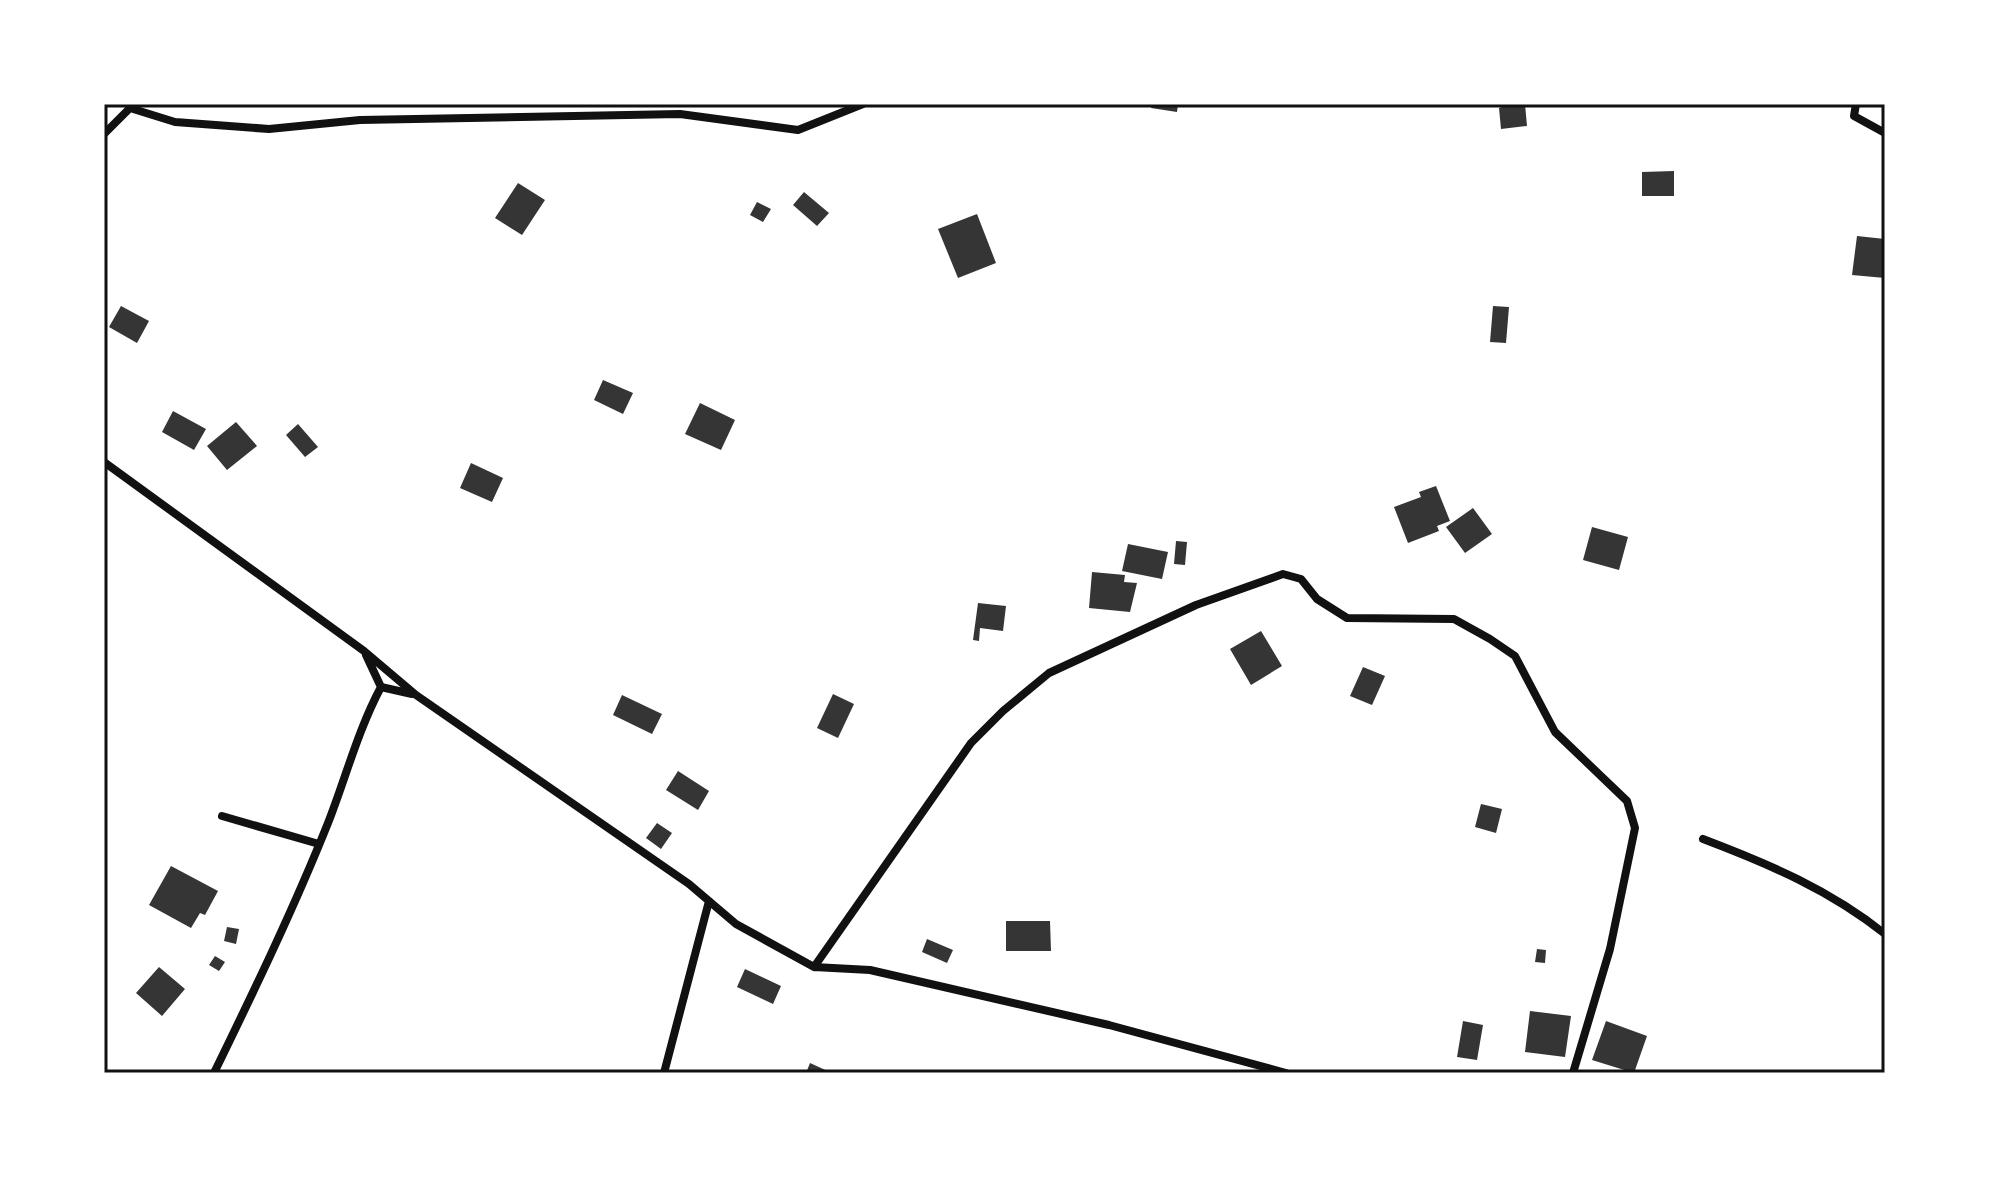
<svg xmlns="http://www.w3.org/2000/svg" width="1989" height="1177" viewBox="0 0 1989 1177" font-family="Jost,sans-serif">
  <style>
    .building { fill: #353535 }
    .lines { fill: none; stroke-linecap: round; stroke-linejoin: round }
    .minor { stroke: #111; stroke-width: 8 }
    .neatline { fill: none; stroke: #111; stroke-width: 3 }
  </style>
  <rect width="100%" height="100%" fill="#fff"/>
  <path class="building" d="M1152,104H1178L1177,112L1151,108Z
    M1509,104H1525L1527,126L1501,129L1499,108Z
    M1674,171V196H1642V172Z
    M518,183L545,200L522,235L495,218Z
    M804,192L829,213L817,226L793,205Z
    M757,202L771,209L763,222L750,215Z
    M977,214L996,263L958,278L938,229Z
    M1857,236L1885,239V278L1852,275Z
    M121,306L149,321L137,343L109,327Z
    M1493,306L1509,307L1506,343L1490,342Z
    M603,380L633,393L623,414L594,400Z
    M700,403L735,420L721,450L685,434Z
    M173,411L206,429L194,450L162,432Z
    M236,422L257,446L227,470L207,446Z
    M298,424L318,447L305,457L286,435Z
    M471,463L503,478L492,502L460,488Z
    M1436,486L1450,521L1437,526L1439,531L1408,543L1394,507L1421,497L1419,492Z
    M1473,508L1492,534L1465,553L1446,527Z
    M1592,527L1628,537L1619,570L1583,560Z
    M1176,541L1187,542L1185,565L1174,564Z
    M1128,544L1168,552L1162,579L1122,571Z
    M1092,572L1125,575L1124,582L1137,583L1130,612L1089,608Z
    M978,603L1006,606L1003,631L980,628L979,641L973,640Z
    M1261,631L1282,666L1251,685L1230,649Z
    M1363,667L1385,676L1372,705L1350,696Z
    M833,694L854,704L838,738L817,728Z
    M622,695L662,714L652,734L613,715Z
    M678,771L709,791L698,810L666,790Z
    M1481,804L1502,809L1496,833L1475,827Z
    M657,823L672,833L661,849L646,838Z
    M171,866L218,891L205,915L200,913L191,928L149,905Z
    M1006,921H1050L1051,951H1006Z
    M227,927L239,929L236,944L224,941Z
    M927,939L953,950L947,963L922,952Z
    M1537,949L1546,950L1545,963L1535,962Z
    M215,956L225,962L219,971L209,965Z
    M159,967L185,989L162,1016L136,993Z
    M745,969L781,986L773,1004L737,987Z
    M1530,1011L1571,1016L1565,1057L1525,1052Z
    M1463,1021L1483,1025L1477,1060L1457,1057Z
    M1606,1021L1647,1036L1634,1073L1592,1060Z
    M810,1063L832,1073H806Z"/>
  <g class="lines">
    <path class="minor" d="M1856,104L1854,116L1885,133
      M130,108L175,122L269,129L360,120L680,114L798,130L863,104
      M104,134L132,106
      M104,462L364,651L416,695L689,884L736,924L814,967L870,970L1109,1025L1286,1073
      M366,655L381,687
      M381,687L412,694
      M222,816L319,844
      M1703,839C1769,864 1830,890 1885,934
      M814,967L971,743L1003,711L1049,673L1196,605L1283,574L1301,579L1317,599L1347,618L1454,619L1490,639L1515,656L1555,732L1627,801L1635,828L1610,949L1573,1073
      M214,1073C254,991 294,908 328,823C346,777 358,730 381,687
      M664,1073L709,901"/>
  </g>
  <rect width="1989" height="1177" fill="none" stroke="#ffffff" stroke-width="212"/>
  <rect x="106" y="106" width="1777" height="965" class="neatline"/>
</svg>
